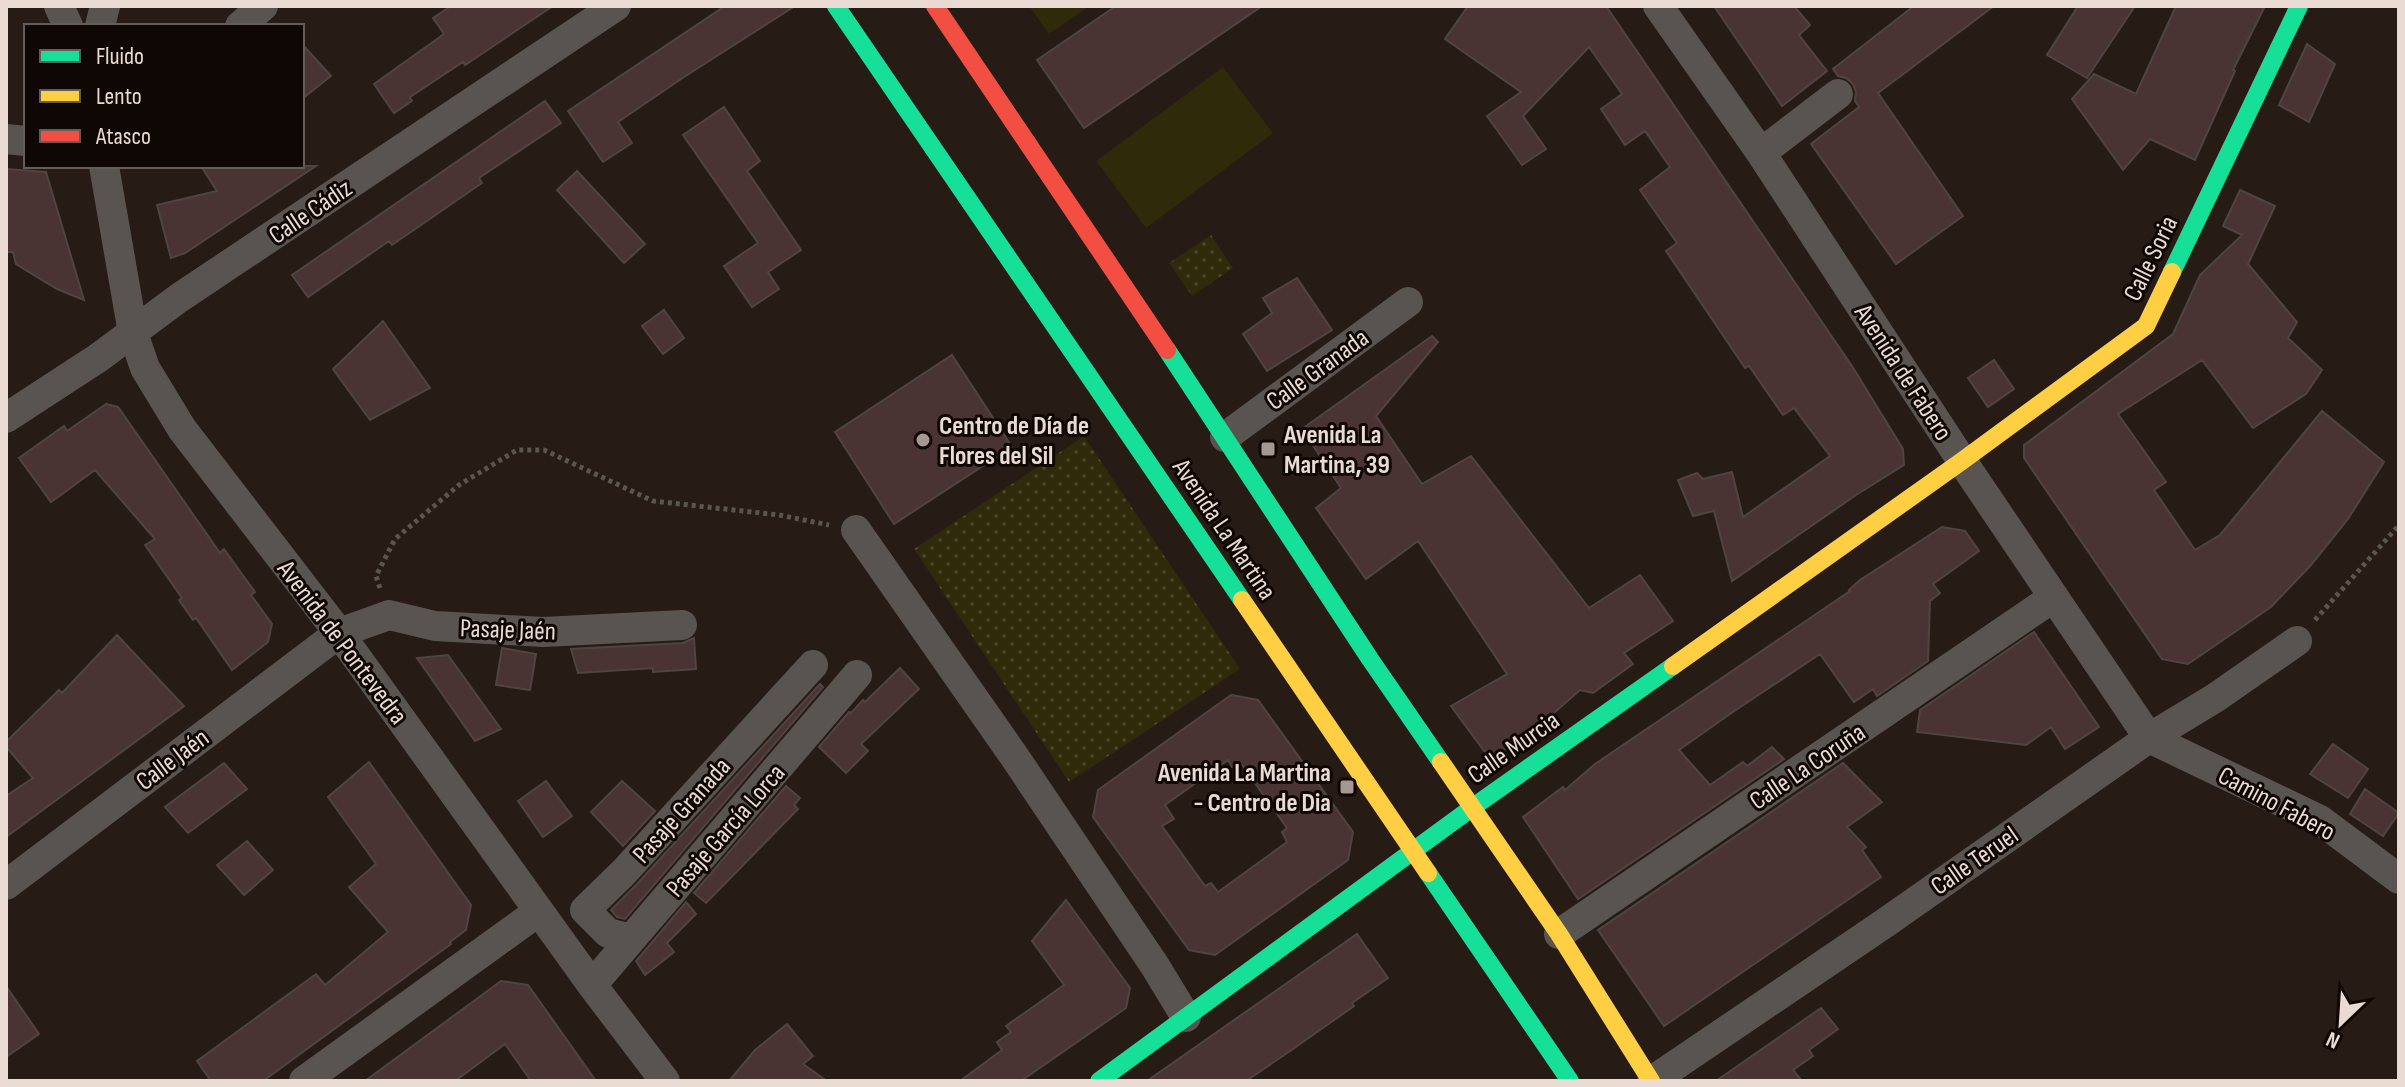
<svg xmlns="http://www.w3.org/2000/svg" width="2405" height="1087" viewBox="0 0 2405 1087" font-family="'Sofia Sans Condensed',sans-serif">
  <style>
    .park { fill: url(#park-dots) }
    .garden { fill: #2f2a09 }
    .building { fill: #4a3333; stroke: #4f4540; stroke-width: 2; fill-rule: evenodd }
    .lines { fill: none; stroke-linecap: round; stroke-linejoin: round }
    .path { stroke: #5b5550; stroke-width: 5; stroke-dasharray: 4 4; stroke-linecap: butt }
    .street { stroke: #595450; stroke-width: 30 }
    .fast { stroke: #16e098; stroke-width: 18 }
    .slow { stroke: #ffcf43; stroke-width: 18 }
    .jam { stroke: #f24e42; stroke-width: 18 }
    .poi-dot { fill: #a59890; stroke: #0f0704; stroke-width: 3 }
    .labels { text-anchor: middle; stroke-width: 6; stroke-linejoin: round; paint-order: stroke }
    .street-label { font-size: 26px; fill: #e9dbd3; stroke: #0f0704 }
    .poi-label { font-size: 26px; font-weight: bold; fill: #e9dbd3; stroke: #0f0704; text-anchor: start }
  </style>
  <defs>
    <pattern id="park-dots" width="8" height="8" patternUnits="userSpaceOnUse" patternTransform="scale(2)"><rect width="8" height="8" fill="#2f2a09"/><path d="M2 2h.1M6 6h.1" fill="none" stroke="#4d482c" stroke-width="1.8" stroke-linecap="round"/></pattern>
  </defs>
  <rect width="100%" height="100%" fill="#261b15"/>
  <path class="park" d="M1211,235L1233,268L1192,296L1169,263Z
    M1084,436L1240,669L1069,782L914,549Z"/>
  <path class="garden" d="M1029,6H1090L1049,34Z
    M1223,67L1273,133L1146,228L1096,161Z"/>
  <path class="building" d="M451,6H553L465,65L463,62L410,97L412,101L394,113L374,84L444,34L433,18Z
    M725,6H795L684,77L618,122L632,143L603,162L568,111Z
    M1116,6H1262L1084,128L1037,60Z
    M1468,6H1606L1852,366L1903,449L1904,465L1856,495L1732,581L1714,511L1693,516L1678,480L1697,473L1703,479L1732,472L1743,517L1830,456L1794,408L1783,415L1749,366L1745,368L1666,251L1677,243L1640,190L1670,167L1645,131L1625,145L1601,109L1622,94L1589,47L1523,116L1546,149L1522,165L1487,116L1521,92L1445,39Z
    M1714,6H1794L1810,25L1799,35L1827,71L1782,106Z
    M1914,6H1994L1878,93L1963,216L1896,264L1811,144L1859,107L1855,101L1856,92L1853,84L1846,78L1838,76L1833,69Z
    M2078,6H2135L2087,78L2047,55Z
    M2176,6H2265L2233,70L2235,71L2195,160L2150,139L2123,170L2072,99L2094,74L2136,94Z
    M302,44L331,76L302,99Z
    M2307,44L2335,64L2309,122L2279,105Z
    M545,101L561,123L479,178L482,183L392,245L389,241L308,297L292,275Z
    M724,107L760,161L747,171L801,250L768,272L779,289L752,307L724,266L758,243L683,135Z
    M201,166H316L185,253L171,258L157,205L217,191Z
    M6,169L46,172L84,300L57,289L16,264L13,252H6Z
    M577,171L645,244L624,263L557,190Z
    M2240,190L2275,206L2248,264L2297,322L2288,338L2322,370L2306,394L2253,428L2202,360L2118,414L2166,482L2154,490L2195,550L2220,535L2322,411L2384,462L2348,519L2311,565L2271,607L2188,664L2162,659L2024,458V445L2173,334L2200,275L2242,235L2223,226Z
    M1297,278L1332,330L1267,371L1243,334L1272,313L1263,298Z
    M664,310L684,338L663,354L642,326Z
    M383,321L430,388L370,420L333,369Z
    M1432,336L1438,342L1376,416L1422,484L1471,456L1589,608L1640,575L1673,621L1624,653L1633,664L1593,693L1580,690L1555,712L1496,756L1484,751L1451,706L1507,674L1418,541L1366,579L1316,508L1341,488L1302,429Z
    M952,355L1012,447L894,524L835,432Z
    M1994,360L2014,389L1988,407L1968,378Z
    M106,404L118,407L220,553L224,549L255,592L251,595L272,624L268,642L232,670L196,618L193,620L179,600L182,598L145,545L155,539L95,470L51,502L19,458L64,426L67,431Z
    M1942,527L1965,531L1979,551L1933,584L1940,593L1930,601L1928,661L1877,696L1873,689L1854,702L1820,654L1730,714L1679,750L1710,785L1743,762L1747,766L1772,747L1784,759L1578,899L1523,817L1563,787L1565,790L1595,764L1850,591L1849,590L1860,580Z
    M2034,632L2099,727L2065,749L2051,727L2026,745L1917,732L1920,710Z
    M117,635L184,706L6,837V796L33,778L6,747V742L59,690L62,693Z
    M694,638L696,669L653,672V668L578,673L571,649L683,643Z
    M502,648L536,654L530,690L496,685Z
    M448,655L501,729L475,741L417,658Z
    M900,668L919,689L861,744L868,751L846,773L819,747L849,712L851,713L863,700L865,702Z
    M820,684L823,687L625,919L617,917L611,910L637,884Z
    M1231,695L1258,700L1353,832L1348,860L1215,955L1189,950L1093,817L1098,790ZM1228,760L1232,767L1240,762L1287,828L1282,832L1287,842L1218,892L1211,883L1205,886L1162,826L1174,819L1165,805Z
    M2333,744L2368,769L2348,798L2310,774Z
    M369,762L471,905L466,930L450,942L451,944L263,1081H211L197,1061L316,974L325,985L388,932L349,887L376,864L328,797Z
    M224,763L247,789L188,833L165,807Z
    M1843,763L1882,802L1847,827L1866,847L1862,850L1881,877L1664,1026L1598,930Z
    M546,781L572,816L543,837L518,801Z
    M622,781L655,811L623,846L591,812Z
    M786,786L800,798L794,805L798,809L706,903L694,893Z
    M2365,789L2399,813L2383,836L2350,814Z
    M247,841L273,870L244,895L217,865Z
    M1066,900L1130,988L1126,1008L1021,1081H960L1002,1050L997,1042L1011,1032L1006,1026L1064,985L1032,941Z
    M686,902L696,914L667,943L674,952L645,975L636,961Z
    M1357,934L1388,978L1352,1003L1354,1006L1293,1049L1246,1081H1147Z
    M501,981L528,985L596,1081H531L505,1044L455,1081H365Z
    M6,986L39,1034L6,1057Z
    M1821,1008L1838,1029L1809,1050L1813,1056L1793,1070L1802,1081H1716Z
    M787,1024L813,1056L803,1064L827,1081H729L755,1050Z"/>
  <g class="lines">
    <path class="path" d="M380,588L376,576L395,539L459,485L517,450H544L653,501L779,515L829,525
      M2315,620L2399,525"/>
    <path class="street" d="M59,6L68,26
      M1658,6L1761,153L1962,461L2149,738L2320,820L2399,879
      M100,26L105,6
      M240,26L263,6
      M6,139L26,141
      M1761,153L1838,94
      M104,166L133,333L145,368L182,429L339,633L592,985L665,1081
      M6,418L98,358L179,298L616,6
      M1225,437L1408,302
      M856,530L1014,756L1155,966L1186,1017
      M6,885L339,633L389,615L435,626L543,632L682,625
      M1559,934L2054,597
      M631,939L608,933L585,910L624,872L813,665
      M592,985L857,675
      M304,1081L539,911
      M1652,1081L1885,923L2149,738L2215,698L2297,641"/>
    <path class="fast" d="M836,6L1242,600
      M2172,272L2299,6
      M1167,350L1370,659L1441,762
      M1428,873L1570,1081
      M1099,1081L1473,807L1673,666"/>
    <path class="slow" d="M1242,600L1428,873
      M1673,666L1962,461L2146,326L2172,272
      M1441,762L1559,934L1651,1081"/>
    <path class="jam" d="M935,6L1167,350"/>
  </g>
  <g class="poi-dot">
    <circle cx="923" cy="440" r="8"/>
    <rect x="1260" y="441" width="16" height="16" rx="4"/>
    <rect x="1339" y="779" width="16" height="16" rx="4"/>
  </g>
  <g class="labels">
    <g class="street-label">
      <text transform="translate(310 211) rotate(-34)" y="9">Calle Cádiz</text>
      <text transform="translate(2150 258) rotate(-64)" y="9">Calle Soria</text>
      <text transform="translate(1317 369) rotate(-36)" y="9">Calle Granada</text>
      <text transform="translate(1904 372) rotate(57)" y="9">Avenida de Fabero</text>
      <text transform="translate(1225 529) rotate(56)" y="9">Avenida La Martina</text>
      <text transform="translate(508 629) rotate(2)" y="9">Pasaje Jaén</text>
      <text transform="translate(343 642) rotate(53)" y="9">Avenida de Pontevedra</text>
      <text transform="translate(1513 747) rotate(-35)" y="9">Calle Murcia</text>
      <text transform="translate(172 759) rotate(-37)" y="9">Calle Jaén</text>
      <text transform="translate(1807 766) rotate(-34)" y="9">Calle La Coruña</text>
      <text transform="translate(2277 803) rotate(28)" y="9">Camino Fabero</text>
      <text transform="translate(681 810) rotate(-48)" y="9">Pasaje Granada</text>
      <text transform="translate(725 830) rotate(-49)" y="9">Pasaje García Lorca</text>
      <text transform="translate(1974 860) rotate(-35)" y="9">Calle Teruel</text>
    </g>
    <g class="poi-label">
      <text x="939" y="434">Centro de Día de<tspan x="939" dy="30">Flores del Sil</tspan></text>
      <text x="1284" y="443">Avenida La<tspan x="1284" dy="30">Martina, 39</tspan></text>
      <text x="1331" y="781" text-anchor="end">Avenida La Martina<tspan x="1331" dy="30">- Centro de Dia</tspan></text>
    </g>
  </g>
  <rect width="2405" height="1087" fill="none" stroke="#e9dbd3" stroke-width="16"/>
  <rect x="24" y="24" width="280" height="144" fill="#0f0704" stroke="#665c57" stroke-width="2"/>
  <rect x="40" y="50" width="40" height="12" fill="#16e098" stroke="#665c57" stroke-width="2"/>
  <text x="96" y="64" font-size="24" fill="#e9dbd3">Fluido</text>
  <rect x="40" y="90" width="40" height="12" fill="#ffcf43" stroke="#665c57" stroke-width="2"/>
  <text x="96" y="104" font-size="24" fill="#e9dbd3">Lento</text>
  <rect x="40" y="130" width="40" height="12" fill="#f24e42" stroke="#665c57" stroke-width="2"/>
  <text x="96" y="144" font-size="24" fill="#e9dbd3">Atasco</text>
  <g transform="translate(2341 1023) rotate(205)" stroke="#0f0704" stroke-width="6" paint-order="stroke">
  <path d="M0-6L14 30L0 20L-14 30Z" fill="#e9dbd3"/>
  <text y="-12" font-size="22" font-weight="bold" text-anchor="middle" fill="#e9dbd3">N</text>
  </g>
</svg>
